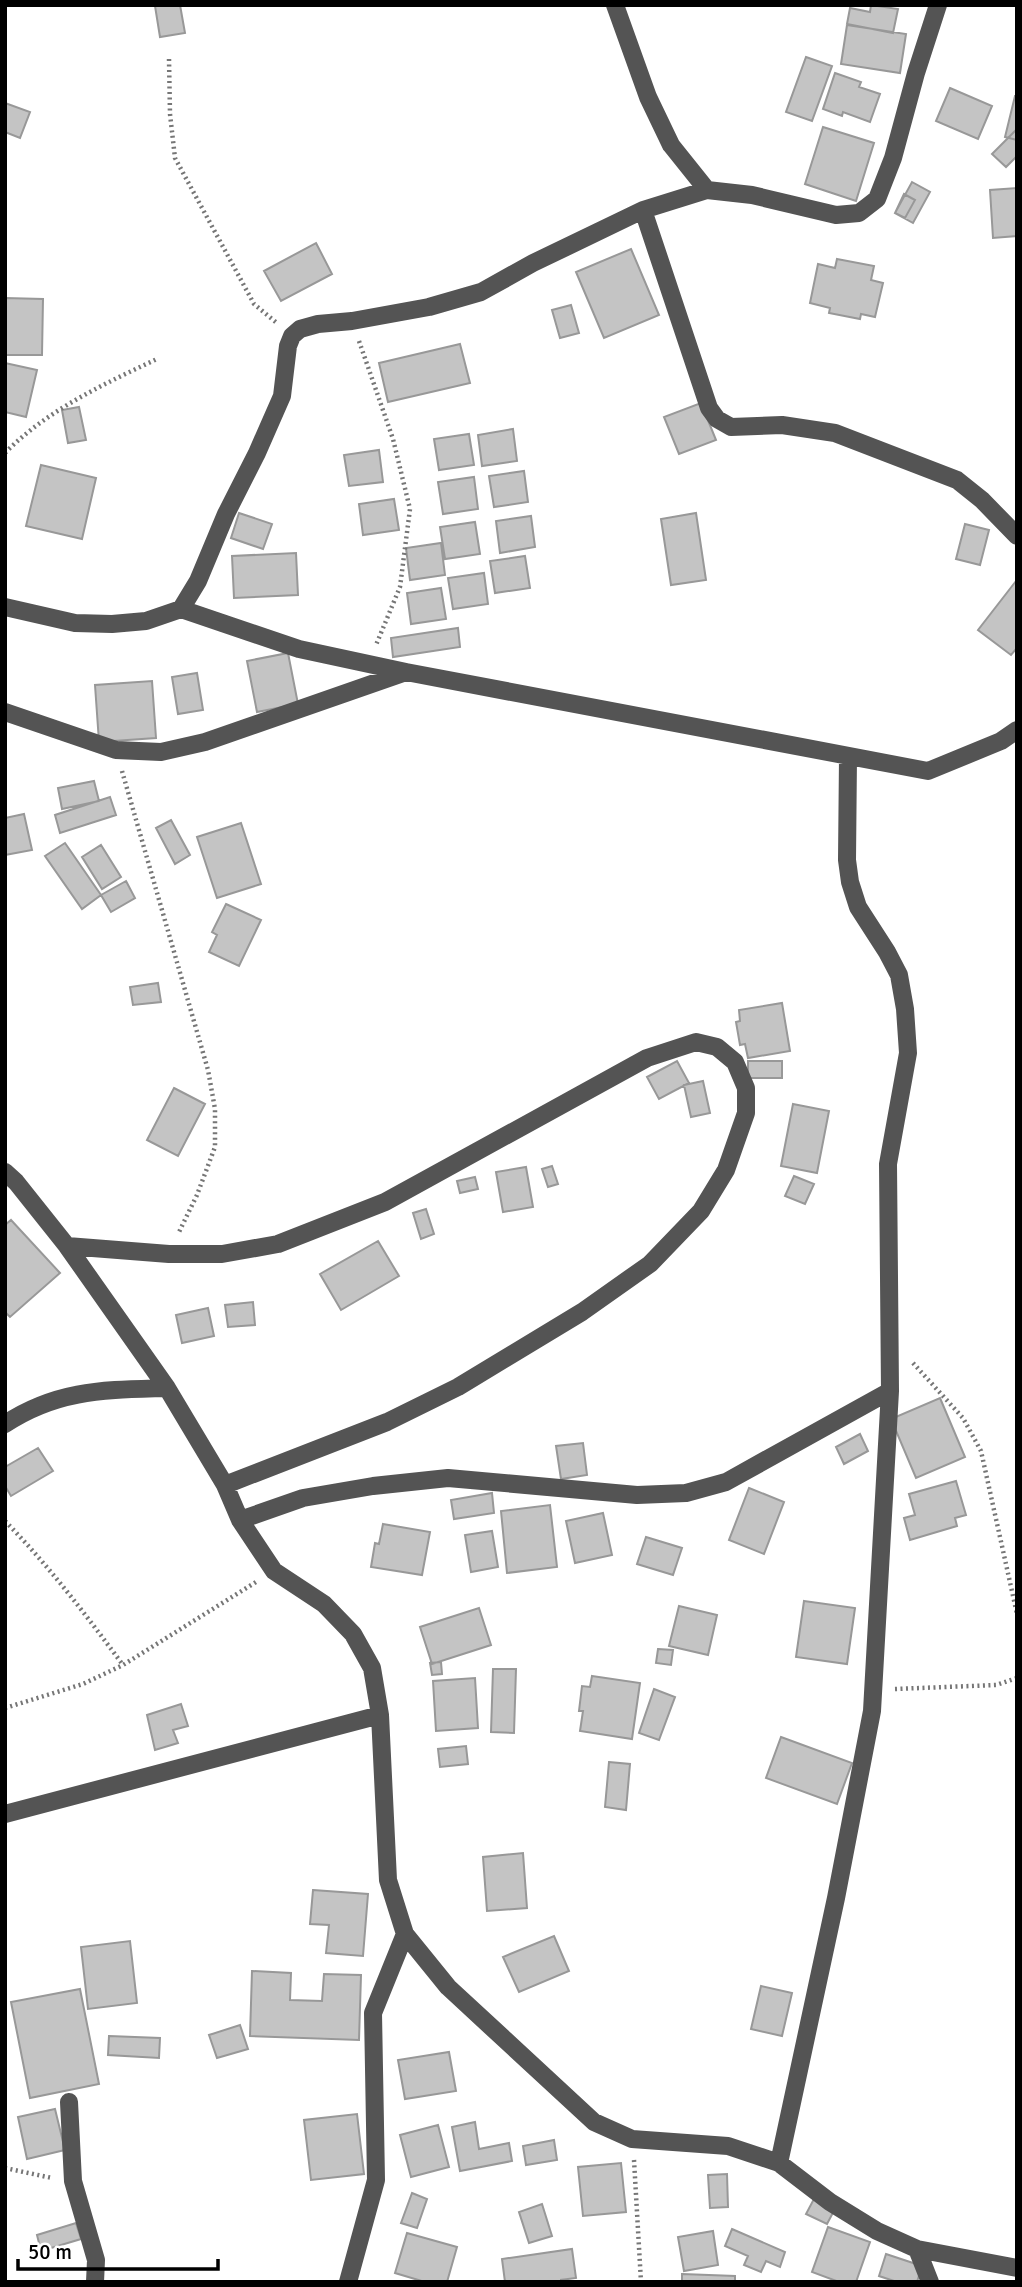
<svg xmlns="http://www.w3.org/2000/svg" width="1022" height="2287" viewBox="0 0 1022 2287" font-family="Signika,sans-serif">
  <style>
    .building { fill: #c4c4c4; stroke: #989898; stroke-width: 2 }
    .lines { fill: none; stroke-linecap: round; stroke-linejoin: round }
    .path { stroke: #767676; stroke-width: 4.5; stroke-dasharray: 2 3.5; stroke-linecap: butt }
    .minor { stroke: #545454; stroke-width: 18 }
  </style>
  <rect width="100%" height="100%" fill="#fff"/>
  <path class="building" d="M180,5L185,33L160,37L155,6Z
    M871,5L898,9L893,33L847,24L850,8L870,12Z
    M847,25L906,34L900,73L841,64Z
    M806,57L832,66L812,121L786,112Z
    M835,73L861,82L859,87L880,94L870,122L843,112L842,116L823,109Z
    M950,88L992,106L978,139L936,121Z
    M1015,96H1017V140L1005,137Z
    M5,103L30,112L20,138L5,132Z
    M823,127L874,143L856,201L805,184Z
    M1015,131L1017,133V156L1006,167L992,154Z
    M912,182L930,192L913,223L895,213Z
    M1017,188V236L993,238L990,190Z
    M904,194L915,200L905,218L895,213Z
    M316,243L332,274L281,301L264,271Z
    M631,249L659,315L604,338L576,272Z
    M837,259L874,266L871,280L883,283L875,317L861,314L860,319L829,313L830,308L810,303L818,264L835,268Z
    M5,298L43,299L42,355H5Z
    M571,305L579,333L560,338L552,310Z
    M460,344L470,383L388,402L379,363Z
    M5,363L37,370L26,417L5,412Z
    M701,403L716,440L679,454L664,417Z
    M79,407L86,440L68,443L62,410Z
    M513,429L517,461L482,466L478,435Z
    M469,434L474,465L439,470L434,439Z
    M379,450L383,482L349,486L344,455Z
    M41,465L96,478L82,539L26,526Z
    M524,471L528,502L494,507L489,476Z
    M474,477L478,509L443,514L438,482Z
    M394,499L399,530L363,535L359,504Z
    M239,513L272,524L263,549L231,538Z
    M696,513L706,580L671,585L661,519Z
    M531,516L535,547L500,553L496,521Z
    M475,522L480,554L445,559L440,527Z
    M965,524L989,530L980,565L956,559Z
    M441,543L445,575L410,580L406,548Z
    M296,553L298,595L234,598L232,556Z
    M525,556L530,588L495,593L490,561Z
    M484,573L488,604L453,609L448,578Z
    M1016,581L1017,648L1011,655L978,630Z
    M441,588L446,619L411,624L407,593Z
    M458,628L460,647L393,657L391,638Z
    M288,653L298,704L257,712L247,661Z
    M197,673L203,710L178,714L172,677Z
    M152,681L156,738L99,742L95,685Z
    M94,781L99,801L62,809L58,788Z
    M110,797L116,815L60,833L55,815Z
    M24,814L32,850L5,855V818Z
    M171,820L190,855L175,864L156,828Z
    M241,823L261,884L217,898L197,837Z
    M65,843L101,895L82,909L45,856Z
    M101,845L121,877L102,889L82,857Z
    M126,881L135,898L111,912L101,895Z
    M226,904L261,920L239,966L209,952L217,935L212,932Z
    M158,983L161,1002L133,1005L130,987Z
    M782,1003L790,1051L748,1058L745,1044L740,1045L736,1022L740,1021L739,1010Z
    M677,1061L689,1083L659,1099L647,1077Z
    M748,1061H782V1078H748Z
    M703,1081L710,1113L691,1117L684,1085Z
    M174,1088L205,1104L178,1156L147,1140Z
    M793,1104L829,1111L817,1173L781,1166Z
    M552,1166L558,1184L548,1187L542,1169Z
    M526,1167L533,1207L503,1212L496,1172Z
    M794,1176L814,1184L805,1204L785,1196Z
    M475,1177L478,1189L460,1193L457,1181Z
    M426,1209L434,1234L421,1239L413,1213Z
    M11,1220L60,1273L10,1317L5,1312V1225Z
    M378,1241L399,1276L341,1310L320,1274Z
    M253,1302L255,1325L228,1327L225,1305Z
    M208,1308L214,1336L182,1343L176,1315Z
    M940,1398L965,1457L916,1478L891,1419Z
    M860,1434L868,1451L844,1464L836,1447Z
    M583,1443L587,1475L561,1479L556,1446Z
    M38,1448L53,1471L11,1496L5,1486V1467Z
    M956,1481L966,1515L955,1518L957,1526L910,1540L904,1518L915,1515L909,1494Z
    M749,1488L784,1502L764,1554L729,1540Z
    M492,1493L494,1513L454,1519L451,1500Z
    M550,1505L557,1567L507,1573L501,1511Z
    M603,1513L612,1555L575,1563L566,1521Z
    M383,1524L430,1532L422,1575L371,1567L375,1543L379,1544Z
    M492,1531L498,1567L471,1572L465,1535Z
    M646,1537L682,1548L673,1575L637,1564Z
    M804,1601L855,1608L847,1664L796,1657Z
    M679,1606L717,1615L708,1655L669,1646Z
    M479,1608L491,1645L432,1664L420,1627Z
    M658,1649L673,1650L671,1665L656,1663Z
    M441,1662L442,1674L432,1675L430,1663Z
    M493,1669H516L514,1733L491,1732Z
    M592,1676L640,1683L632,1739L580,1731L583,1711H579L582,1686L590,1687Z
    M475,1678L478,1728L436,1731L433,1681Z
    M654,1689L675,1697L659,1740L639,1733Z
    M181,1704L188,1726L173,1730L178,1743L155,1750L147,1715Z
    M781,1737L852,1763L837,1804L766,1778Z
    M466,1746L468,1764L440,1767L438,1749Z
    M609,1762L630,1764L626,1810L605,1807Z
    M523,1853L527,1908L487,1911L483,1857Z
    M313,1890L368,1894L363,1956L326,1953L329,1925L310,1924Z
    M554,1936L569,1971L519,1992L503,1957Z
    M130,1941L137,2003L88,2009L81,1947Z
    M252,1971L291,1973L290,2000L322,2001L324,1974L361,1975L359,2040L250,2036Z
    M761,1986L792,1993L782,2036L751,2029Z
    M80,1989L99,2084L30,2098L11,2002Z
    M240,2025L248,2049L217,2058L209,2035Z
    M109,2036L160,2038L159,2058L108,2055Z
    M449,2052L456,2091L405,2099L398,2060Z
    M55,2109L65,2150L27,2159L18,2117Z
    M357,2114L364,2174L311,2180L304,2120Z
    M475,2122L479,2149L509,2143L512,2161L460,2171L452,2127Z
    M438,2125L449,2167L411,2177L400,2135Z
    M554,2140L557,2160L526,2165L523,2146Z
    M621,2163L626,2212L583,2216L578,2167Z
    M727,2174L728,2207L710,2208L708,2175Z
    M412,2193L427,2199L417,2228L401,2223Z
    M815,2197L836,2207L827,2224L806,2214Z
    M542,2204L552,2236L529,2243L519,2212Z
    M76,2223L81,2239L41,2251L37,2235Z
    M828,2227L870,2242L856,2282H839L812,2272Z
    M732,2229L785,2252L780,2267L766,2261L761,2272L744,2265L748,2256L725,2246Z
    M713,2231L718,2265L684,2271L678,2237Z
    M407,2233L457,2247L447,2282H425L395,2273Z
    M572,2249L576,2278L561,2280V2282H505L502,2259Z
    M886,2254L922,2266L917,2282H897L879,2276Z
    M682,2274L735,2276V2282H682Z"/>
  <g class="lines">
    <path class="path" d="M169,59L170,114L175,158L254,304L278,324
      M359,341L393,439L410,509L400,587L376,645
      M5,453C47,410 104,384 157,359
      M122,771L208,1070L215,1109V1147L197,1195L179,1232
      M913,1363L963,1418L981,1451L1017,1614
      M5,1521C49,1566 86,1615 123,1665
      M895,1689L996,1685L1017,1678
      M5,1708L83,1684L123,1665L256,1582
      M634,2160L641,2282
      M5,2168L52,2178"/>
    <path class="minor" d="M615,5L648,97L671,145L707,190
      M643,210L709,408L717,419L731,427L782,425L835,433L957,480L982,500L1017,536
      M5,607L75,623L112,624L146,621L181,609L198,581L226,514L257,453L282,396L288,346L292,336L300,329L318,324L352,321L429,307L481,292L533,263L643,210L707,190L752,195L836,215L859,213L877,199L893,158L916,73L938,5
      M181,609L299,649L406,672L928,771L1001,741L1017,730
      M5,712L116,750L161,752L205,742L406,672
      M5,1172L16,1182L67,1246L167,1388L225,1485L240,1520L274,1571L324,1604L353,1634L372,1668L380,1715L388,1880L405,1934L448,1987L594,2122L632,2139L728,2146L779,2163L830,2202L877,2231L917,2249L1017,2268
      M67,1246L169,1254H222L278,1244L385,1202L647,1058L696,1042L717,1047L735,1062L746,1088V1113L726,1170L701,1211L650,1264L582,1312L458,1387L387,1422L225,1485
      M5,1424C58,1389 106,1390 167,1388
      M240,1520L303,1498L373,1486L448,1478L637,1495L686,1493L726,1482L890,1391
      M5,1814L380,1715
      M69,2102L73,2181L96,2260L95,2282
      M779,2163L836,1898L872,1711L890,1391L888,1164L908,1053L905,1009L899,975L887,952L858,907L850,882L847,860L848,757
      M917,2249L930,2282
      M348,2282L376,2180L373,2013L405,1934"/>
  </g>
  <rect width="1022" height="2287" fill="none" stroke="#000000" stroke-width="14"/>
  <path d="M18 2259v10h200v-10" fill="none" stroke="#000000" stroke-width="3.5"/>
  <text x="28" y="2259" font-size="21" fill="#000000" stroke="#ffffff" stroke-width="5" paint-order="stroke">50 m</text>
</svg>
